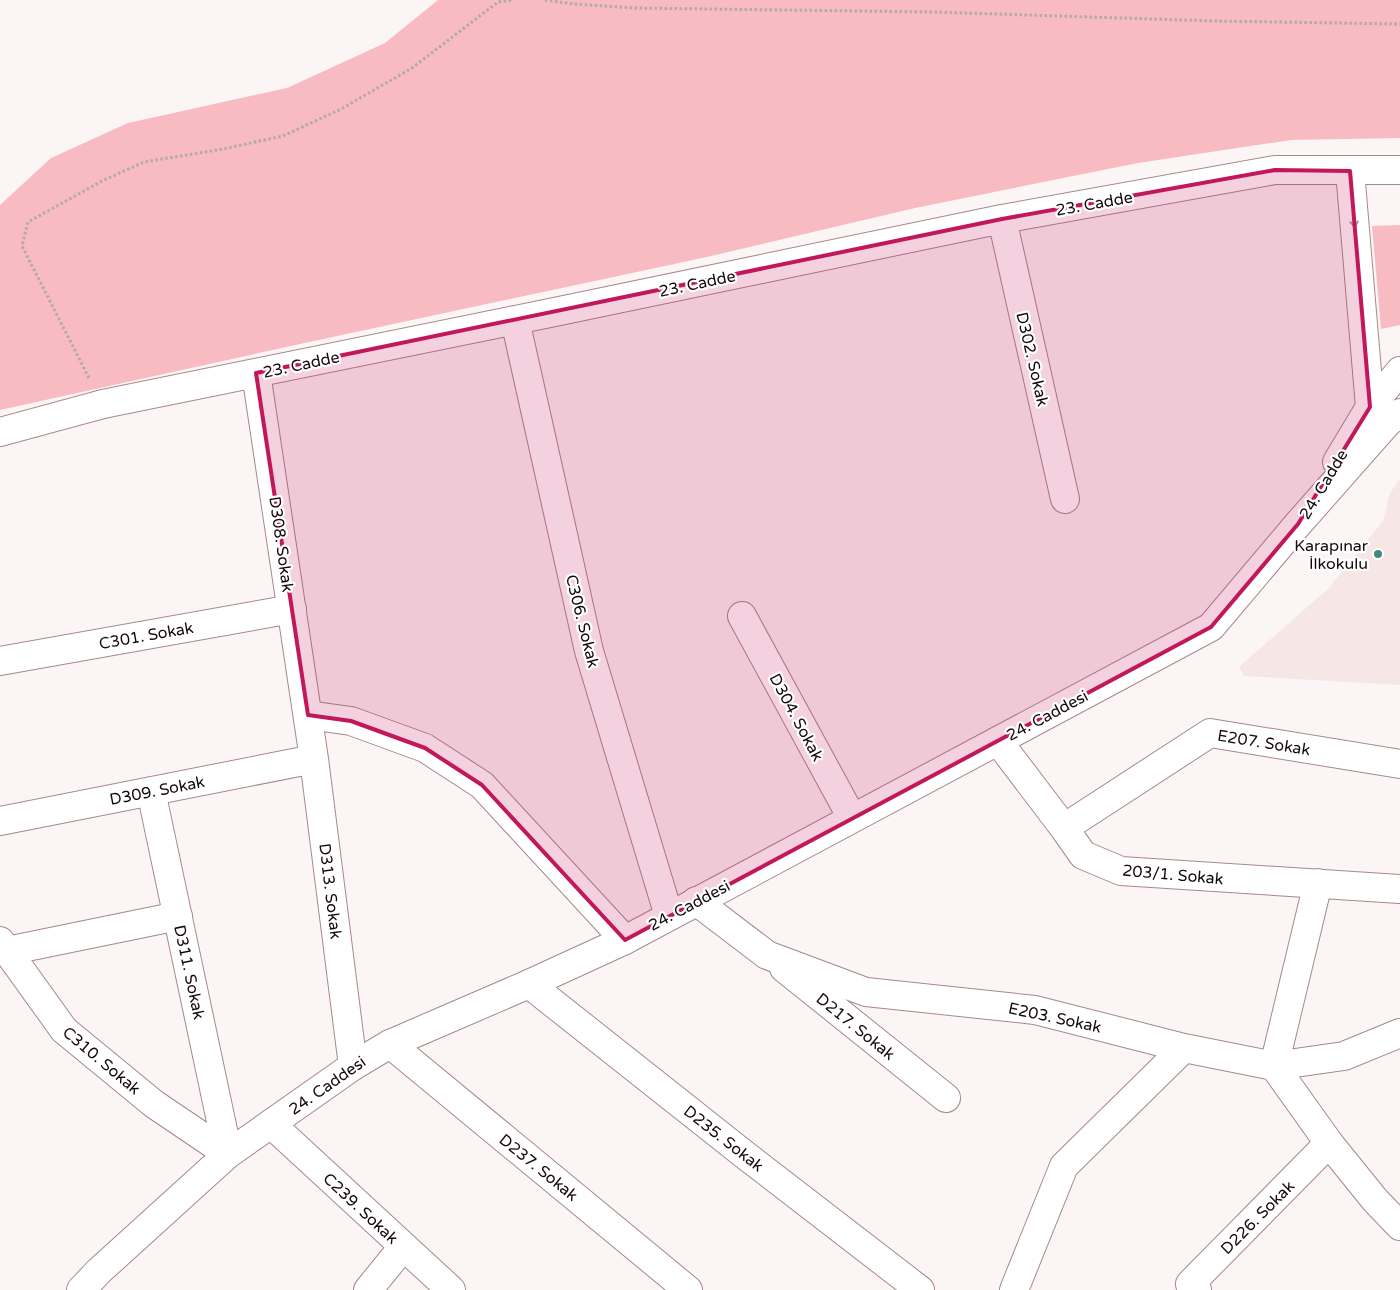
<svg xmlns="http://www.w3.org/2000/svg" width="1400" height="1290" viewBox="0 0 1400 1290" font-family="'Varela Round',sans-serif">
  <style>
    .built { fill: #f6e6e6 }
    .green { fill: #f9bbc2 }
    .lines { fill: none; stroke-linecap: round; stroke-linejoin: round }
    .minor-casing { stroke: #a7888b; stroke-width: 30 }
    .tertiary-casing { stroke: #a7888b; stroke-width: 30 }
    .path { stroke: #b2a9aa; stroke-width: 3; stroke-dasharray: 2.5 2.5; stroke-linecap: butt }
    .minor { stroke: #fff; stroke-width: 28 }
    .tertiary { stroke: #fff; stroke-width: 28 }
    .oneway { stroke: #a19d9d }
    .marked { fill: #c2185b; fill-opacity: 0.2; stroke: #c2185b; stroke-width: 4; stroke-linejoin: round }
    .poi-dot { fill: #438981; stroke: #fff; stroke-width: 2 }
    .labels { text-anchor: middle; stroke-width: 4.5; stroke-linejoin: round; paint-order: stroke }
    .street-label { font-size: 16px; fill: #14090a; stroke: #fff }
    .poi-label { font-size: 16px; fill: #14090a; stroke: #fff; text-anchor: end }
  </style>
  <rect width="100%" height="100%" fill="#fcf5f5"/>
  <path class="built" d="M1400,479V685L1244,676L1239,667L1329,588L1383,521L1390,493Z"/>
  <path class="green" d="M438,0H1400V138L1291,140L1138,163L915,208L707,257L300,344L0,410V205L51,158L128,123L287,88L385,43Z
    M1400,225V325L1381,329L1372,226Z"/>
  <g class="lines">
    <g class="minor-casing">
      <path id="minor" d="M1350,171L1370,407L1383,418
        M1002,219L1065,499
        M515,320L589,651L669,916
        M256,373L314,759L353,1066
        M0,432L103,404L545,314L1002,219L1275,170H1400
        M742,616L852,818
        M0,661L292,609
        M308,715L351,721L425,748L482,785L625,940
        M998,741L1064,828L1083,855L1121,871L1400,889
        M151,791L228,1154
        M0,821L314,759
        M1064,828L1210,733L1400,764
        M1318,883L1274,1066L1329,1143L1375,1200L1400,1226
        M696,901L767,955L866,992L1035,1010L1184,1048L1274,1066L1344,1056L1400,1033
        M0,941L64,1030L154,1104L228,1154
        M7,951L178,916
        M784,968L946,1098
        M529,984L745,1155L920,1290
        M390,1044L688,1290
        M271,1124L451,1290
        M368,1290L403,1247
        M1014,1290L1064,1166L1184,1048
        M1197,1290L1190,1284L1329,1143"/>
    </g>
    <g class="tertiary-casing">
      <path id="tertiary" d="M1337,462L1370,407L1400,371
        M81,1290L99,1271L228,1154L353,1066L390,1044L529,984L625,940L1211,627L1298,524L1388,422L1400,413"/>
    </g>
    <path class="path" d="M545,0L574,4L635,8L934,12L1214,21L1400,24
      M89,378L22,246L28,222L102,181L144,162L223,149L283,136L341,109L412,68L498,2L513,0"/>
    <use href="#minor" class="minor"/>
    <use href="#tertiary" class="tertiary"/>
  </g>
  <defs><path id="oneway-shaft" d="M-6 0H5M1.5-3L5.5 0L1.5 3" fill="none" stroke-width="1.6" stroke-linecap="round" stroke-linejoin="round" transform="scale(1.25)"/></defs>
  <use class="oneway" href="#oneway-shaft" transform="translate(1354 220) rotate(85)"/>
  <path class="marked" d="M1275,170L1350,171L1370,407L1298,524L1211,627L625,940L482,785L425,748L351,721L308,715L256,373L1002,219Z"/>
  <circle class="poi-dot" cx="1378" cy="554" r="5"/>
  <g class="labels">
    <g class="street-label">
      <text transform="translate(1094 203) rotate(-10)" y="6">23. Cadde</text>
      <text transform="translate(697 283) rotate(-12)" y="6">23. Cadde</text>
      <text transform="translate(1033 359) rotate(77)" y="6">D302. Sokak</text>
      <text transform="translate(301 364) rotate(-12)" y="6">23. Cadde</text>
      <text transform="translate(1323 484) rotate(-59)" y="6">24. Cadde</text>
      <text transform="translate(282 544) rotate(82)" y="6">D308. Sokak</text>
      <text transform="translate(583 621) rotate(76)" y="6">C306. Sokak</text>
      <text transform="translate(146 635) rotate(-10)" y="6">C301. Sokak</text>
      <text transform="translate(1047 715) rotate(-28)" y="6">24. Caddesi</text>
      <text transform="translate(797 717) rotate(62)" y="6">D304. Sokak</text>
      <text transform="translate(1264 742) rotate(9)" y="6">E207. Sokak</text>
      <text transform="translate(157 790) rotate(-11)" y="6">D309. Sokak</text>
      <text transform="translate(1173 874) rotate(5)" y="6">203/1. Sokak</text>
      <text transform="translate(331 891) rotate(83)" y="6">D313. Sokak</text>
      <text transform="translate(689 905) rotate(-28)" y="6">24. Caddesi</text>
      <text transform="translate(190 972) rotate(78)" y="6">D311. Sokak</text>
      <text transform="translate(1055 1017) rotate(12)" y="6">E203. Sokak</text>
      <text transform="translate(856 1026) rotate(39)" y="6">D217. Sokak</text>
      <text transform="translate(102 1060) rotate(40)" y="6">C310. Sokak</text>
      <text transform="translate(327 1085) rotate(-35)" y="6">24. Caddesi</text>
      <text transform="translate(724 1138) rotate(38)" y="6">D235. Sokak</text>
      <text transform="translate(539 1167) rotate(39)" y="6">D237. Sokak</text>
      <text transform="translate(361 1208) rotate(43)" y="6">C239. Sokak</text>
      <text transform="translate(1257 1217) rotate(-45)" y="6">D226. Sokak</text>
    </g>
    <g class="poi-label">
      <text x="1368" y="551">Karapınar<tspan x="1368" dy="18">İlkokulu</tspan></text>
    </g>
  </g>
</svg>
